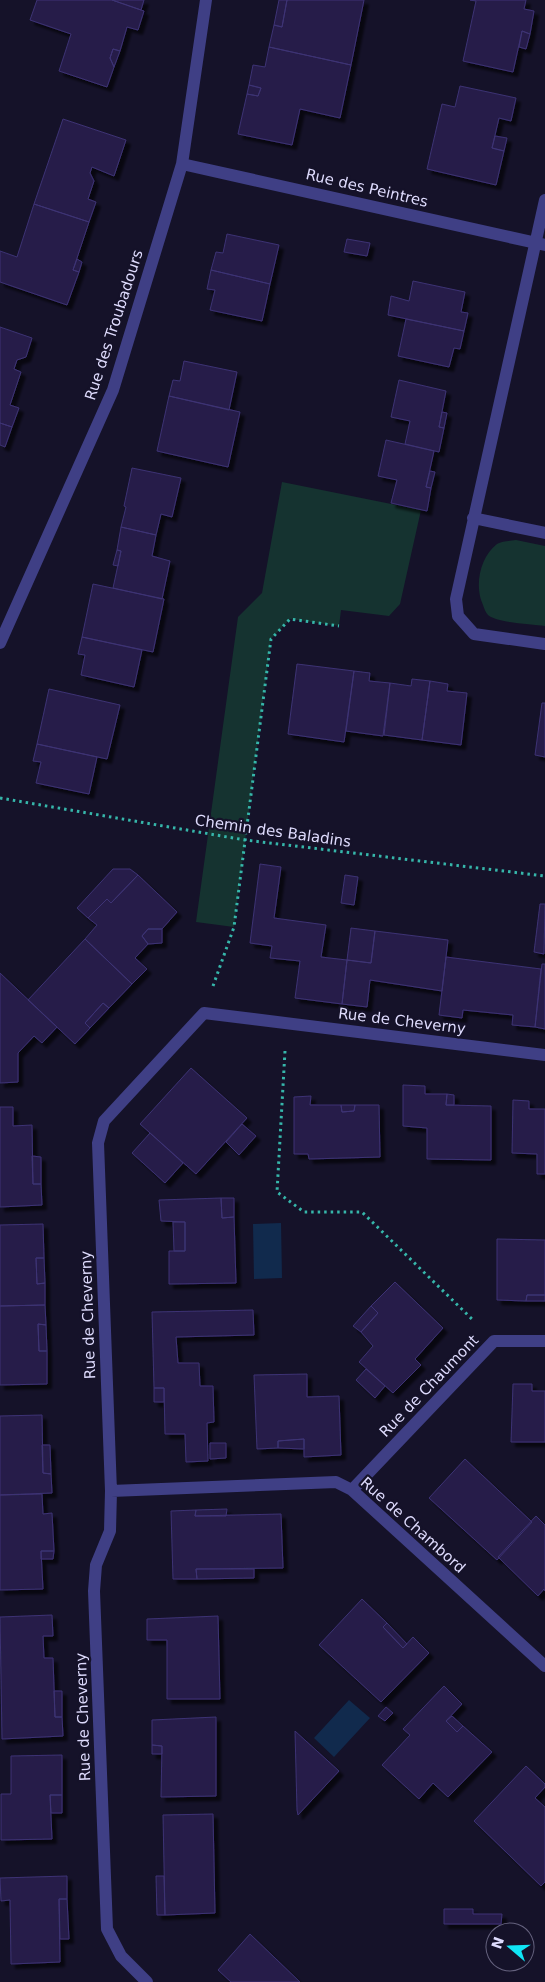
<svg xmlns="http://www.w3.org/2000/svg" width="545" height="1982" viewBox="0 0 545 1982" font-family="'DejaVu Sans',sans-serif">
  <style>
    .green { fill: #153330 }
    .water { fill: #112a4d }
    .building { fill: #261f49; stroke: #3d3274; filter: url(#shadow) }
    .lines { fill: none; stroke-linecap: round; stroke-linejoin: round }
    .path { stroke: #36b6aa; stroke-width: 3; stroke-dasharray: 2.5 4; stroke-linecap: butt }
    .minor { stroke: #3f3f85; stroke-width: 12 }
    .labels { text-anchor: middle; stroke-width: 4.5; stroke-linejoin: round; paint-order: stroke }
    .street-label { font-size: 15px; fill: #dedbfd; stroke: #151229 }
  </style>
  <defs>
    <filter id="shadow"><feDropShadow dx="4.5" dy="4.5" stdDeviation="1" flood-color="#0009"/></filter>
  </defs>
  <rect width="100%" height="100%" fill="#151229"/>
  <path class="green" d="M282,482L421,510L400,604L389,616L341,610L339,626L290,619L271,639L234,927L196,922L238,617L262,593Z
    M516,540L545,546V626C532,624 497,623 488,615C486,613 484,608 483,605C474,586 480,557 497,544C502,541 510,541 516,540Z"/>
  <path class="water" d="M281,1223L282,1278L254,1279L253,1224Z
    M349,1700L370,1718L334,1757L314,1738Z"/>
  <path class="building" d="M37,0H112L144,11L138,30L127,27L120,51L113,49L110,58L114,67L107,87L59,71L71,34L30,20Z
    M112,0H144L141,10Z
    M279,0H287L282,27L274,25Z
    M287,0H364L351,65L269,47L274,25L282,27Z
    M470,0H526L524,9L534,11L530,34L522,31L513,72L463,61L476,1Z
    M522,31L530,34L526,49L519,47Z
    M269,47L351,65L340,118L300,109L292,145L238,134L247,94L258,96L261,88L249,85L253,65L265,67Z
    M113,49L120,51L114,67L110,58Z
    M249,85L261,88L258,96L247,94Z
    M460,86L516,98L511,121L499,118L492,148L504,151L496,185L427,169L442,104L455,107Z
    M63,119L126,140L114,176L92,167L90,173L94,181L88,199L96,202L89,222L34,204Z
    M495,136L507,138L504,151L492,148Z
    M34,204L89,222L73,270L79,272L67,305L0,282V251L17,257Z
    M227,234L279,245L270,284L211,270L216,252L223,253Z
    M347,239L370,243L367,256L344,252Z
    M77,259L82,262L79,272L73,270Z
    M211,270L270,284L262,321L210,310L215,290L207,289Z
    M413,281L465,292L461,312L468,313L464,331L388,315L391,296L409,301Z
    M406,319L464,331L460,349L454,348L449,367L398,356Z
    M0,327L32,338L26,357L17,360L14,369L21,372L10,405L19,408L12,427L0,423Z
    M184,361L237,372L229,410L169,396L173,380L180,381Z
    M399,380L446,391L439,427L444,428L439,452L405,444L410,421L391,417Z
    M169,396L240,412L228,467L157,451Z
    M442,412L447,413L444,428L439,427Z
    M0,423L12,427L5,447L0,445Z
    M386,440L434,451L426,487L431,488L427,511L391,503L397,480L378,476Z
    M132,468L181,478L172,517L161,514L156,535L121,527L126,507L124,506Z
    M430,471L435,472L431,488L426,487Z
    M121,527L156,535L152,556L170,561L162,599L113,588L121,551L117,550Z
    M117,550L121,551L118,566L113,565Z
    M93,584L164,599L153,652L82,637Z
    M82,637L142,650L134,687L81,675L85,655L78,654Z
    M297,664L354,671L344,742L288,734Z
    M354,671L370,673L369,681L390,683L383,736L346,731Z
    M412,679L430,681L422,740L384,735L390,683L411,686Z
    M430,681L448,684L447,691L467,693L461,745L422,740Z
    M49,689L120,705L107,759L37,744Z
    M542,703H545V757L535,755Z
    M37,744L97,757L89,794L36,783L41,762L33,761Z
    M260,864L281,867L274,918L326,925L321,957L347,960L342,1004L295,998L300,961L270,958L272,946L250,943Z
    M113,869H130L138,875L111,903L107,899L88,918L77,908Z
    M138,875L177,912L162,929H148L142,936L148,944L135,958L147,969L132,984L85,939L97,925L88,918L107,899L111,903Z
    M345,875L358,877L354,905L341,903Z
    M540,904H545L544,954L534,952Z
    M351,928L375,931L371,963L347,960Z
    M148,929H162V943L148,944L142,936Z
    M375,931L448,940L442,991L370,980L367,1007L342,1004L347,960L371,963Z
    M85,939L132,984L109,1008L103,1003L85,1023L90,1028L75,1044L28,1000Z
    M446,957L541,969L535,1027L512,1025L513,1015L463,1010L462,1018L439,1015Z
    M542,964H545V1029L535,1027Z
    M0,973L57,1027L42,1043L34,1036L18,1053V1082L0,1083Z
    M103,1003L109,1008L90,1028L85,1023Z
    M191,1068L247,1118L196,1174L140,1124Z
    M403,1085L425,1086V1094H447L446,1105L491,1106V1160L427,1159V1128L403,1126Z
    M447,1094L454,1095V1105H446Z
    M311,1096L310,1105H341L342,1112L354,1111L355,1105H379L380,1157L309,1159L308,1154H294V1097Z
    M513,1100L529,1101V1109H545V1174H537V1154L512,1153Z
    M341,1105H355L354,1111L342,1112Z
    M0,1107H13V1126L32,1125L33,1184H41L42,1205L0,1207Z
    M242,1124L256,1136L239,1155L226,1142Z
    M150,1133L183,1163L165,1183L132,1153Z
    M32,1156L41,1157V1184H33Z
    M221,1198L222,1218L234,1217L236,1283L169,1284V1251H185V1222L161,1221L159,1200Z
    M221,1198H234V1217L222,1218Z
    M173,1222H185V1251H174Z
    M43,1224L44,1258H36L37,1284L45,1283V1305L0,1306V1225Z
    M497,1239L545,1240V1295H527L526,1301L497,1300Z
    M36,1258H44L45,1283L37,1284Z
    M395,1282L443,1328L415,1359L421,1365L393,1393L359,1362L373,1346L361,1332L378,1313L371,1306Z
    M527,1295H545V1301H526Z
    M45,1305L46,1325L38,1324L39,1351H47V1384L0,1385V1306Z
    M371,1306L378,1313L361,1332L353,1326Z
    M253,1310L254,1335L176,1337L178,1363H199L200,1386H213L214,1422L207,1423L208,1461L186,1462L185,1434H165L164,1388H154L152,1312Z
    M38,1324L46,1325L47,1351H39Z
    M366,1369L385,1386L375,1398L356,1380Z
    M307,1374V1397L339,1396L341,1455L304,1457V1439L278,1441V1448L257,1449L254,1375Z
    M513,1384H532V1391H545V1442H511Z
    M154,1388H164V1402H154Z
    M42,1415L43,1473L51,1474L52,1493L0,1495V1416Z
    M304,1439V1449L278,1448V1441Z
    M210,1443H226V1458L210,1459Z
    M42,1445H50L51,1474L43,1473Z
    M465,1459L532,1522L497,1560L429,1498Z
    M42,1494L43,1514L52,1513L54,1551H41L43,1589L0,1590V1495Z
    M227,1509L226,1516H195L196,1510Z
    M196,1510L195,1516L281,1514L283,1568L196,1569L197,1579H173L171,1511Z
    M536,1516L545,1525V1591L544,1589L538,1596L498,1557Z
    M41,1551H54L53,1559H41Z
    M196,1569H254V1578L197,1579Z
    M362,1599L387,1623L383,1627L403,1648L413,1637L429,1653L381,1702L319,1645Z
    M52,1615L53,1636H43L44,1658H53L55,1717H62L63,1736L2,1739L0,1617Z
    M218,1616L220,1699H167V1640H147V1619Z
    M387,1623L407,1644L403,1648L383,1627Z
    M444,1686L462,1704L446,1721L457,1732L463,1726L492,1752L448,1797L433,1783L419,1799L382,1765L410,1735L403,1729Z
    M54,1691H62V1717H55Z
    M386,1707L393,1713L385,1721L378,1716Z
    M452,1716L463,1726L457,1732L446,1721Z
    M216,1717V1796L161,1797L162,1746L152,1745V1720Z
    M295,1731L339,1771L298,1815L297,1810Z
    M152,1745L162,1746V1754H152Z
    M62,1755V1795H50L52,1839L1,1840V1794H11V1756Z
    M526,1766L545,1784V1787L535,1798L545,1807V1882L541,1886L474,1821Z
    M50,1795H62V1813H51Z
    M213,1814L215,1913L165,1915L163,1815Z
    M67,1876V1899H59L60,1962L11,1964L10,1900L1,1901L0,1878Z
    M156,1876H164L165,1915H157Z
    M59,1899H67L69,1939H60Z
    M444,1909H473V1914H502L501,1924H444Z
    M250,1934L300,1982H231L218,1970Z"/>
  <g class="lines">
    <path class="path" d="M0,798L245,840L545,876
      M213,986L234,927L271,639L290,619L339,626
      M285,1051L277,1192L304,1212H362L474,1321"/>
    <path class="minor" d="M182,164L545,245
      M545,200L456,599L458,616L474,634L545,644
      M473,518L545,533
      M0,643L113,390L182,164L206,0
      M352,1490L494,1341H545
      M111,1491L336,1482L352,1490L545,1666
      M147,1982L121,1956L107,1929L94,1591L96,1565L110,1531L111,1491L98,1143L104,1121L204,1013L545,1055"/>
  </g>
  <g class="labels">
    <g class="street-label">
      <text transform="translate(367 188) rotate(13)" y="5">Rue des Peintres</text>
      <text transform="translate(114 325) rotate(-72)" y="5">Rue des Troubadours</text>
      <text transform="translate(273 831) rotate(8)" y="5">Chemin des Baladins</text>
      <text transform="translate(402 1021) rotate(7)" y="5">Rue de Cheverny</text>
      <text transform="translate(88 1315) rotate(-92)" y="5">Rue de Cheverny</text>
      <text transform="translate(429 1386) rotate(-46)" y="5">Rue de Chaumont</text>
      <text transform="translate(413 1525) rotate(42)" y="5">Rue de Chambord</text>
      <text transform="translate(83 1717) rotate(-92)" y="5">Rue de Cheverny</text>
    </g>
  </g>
  <g transform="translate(510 1947) rotate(289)"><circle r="24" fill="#151229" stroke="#65627e"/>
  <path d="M0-4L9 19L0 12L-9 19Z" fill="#10e5f4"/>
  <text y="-8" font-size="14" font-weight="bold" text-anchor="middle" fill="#dedbfd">N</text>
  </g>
</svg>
